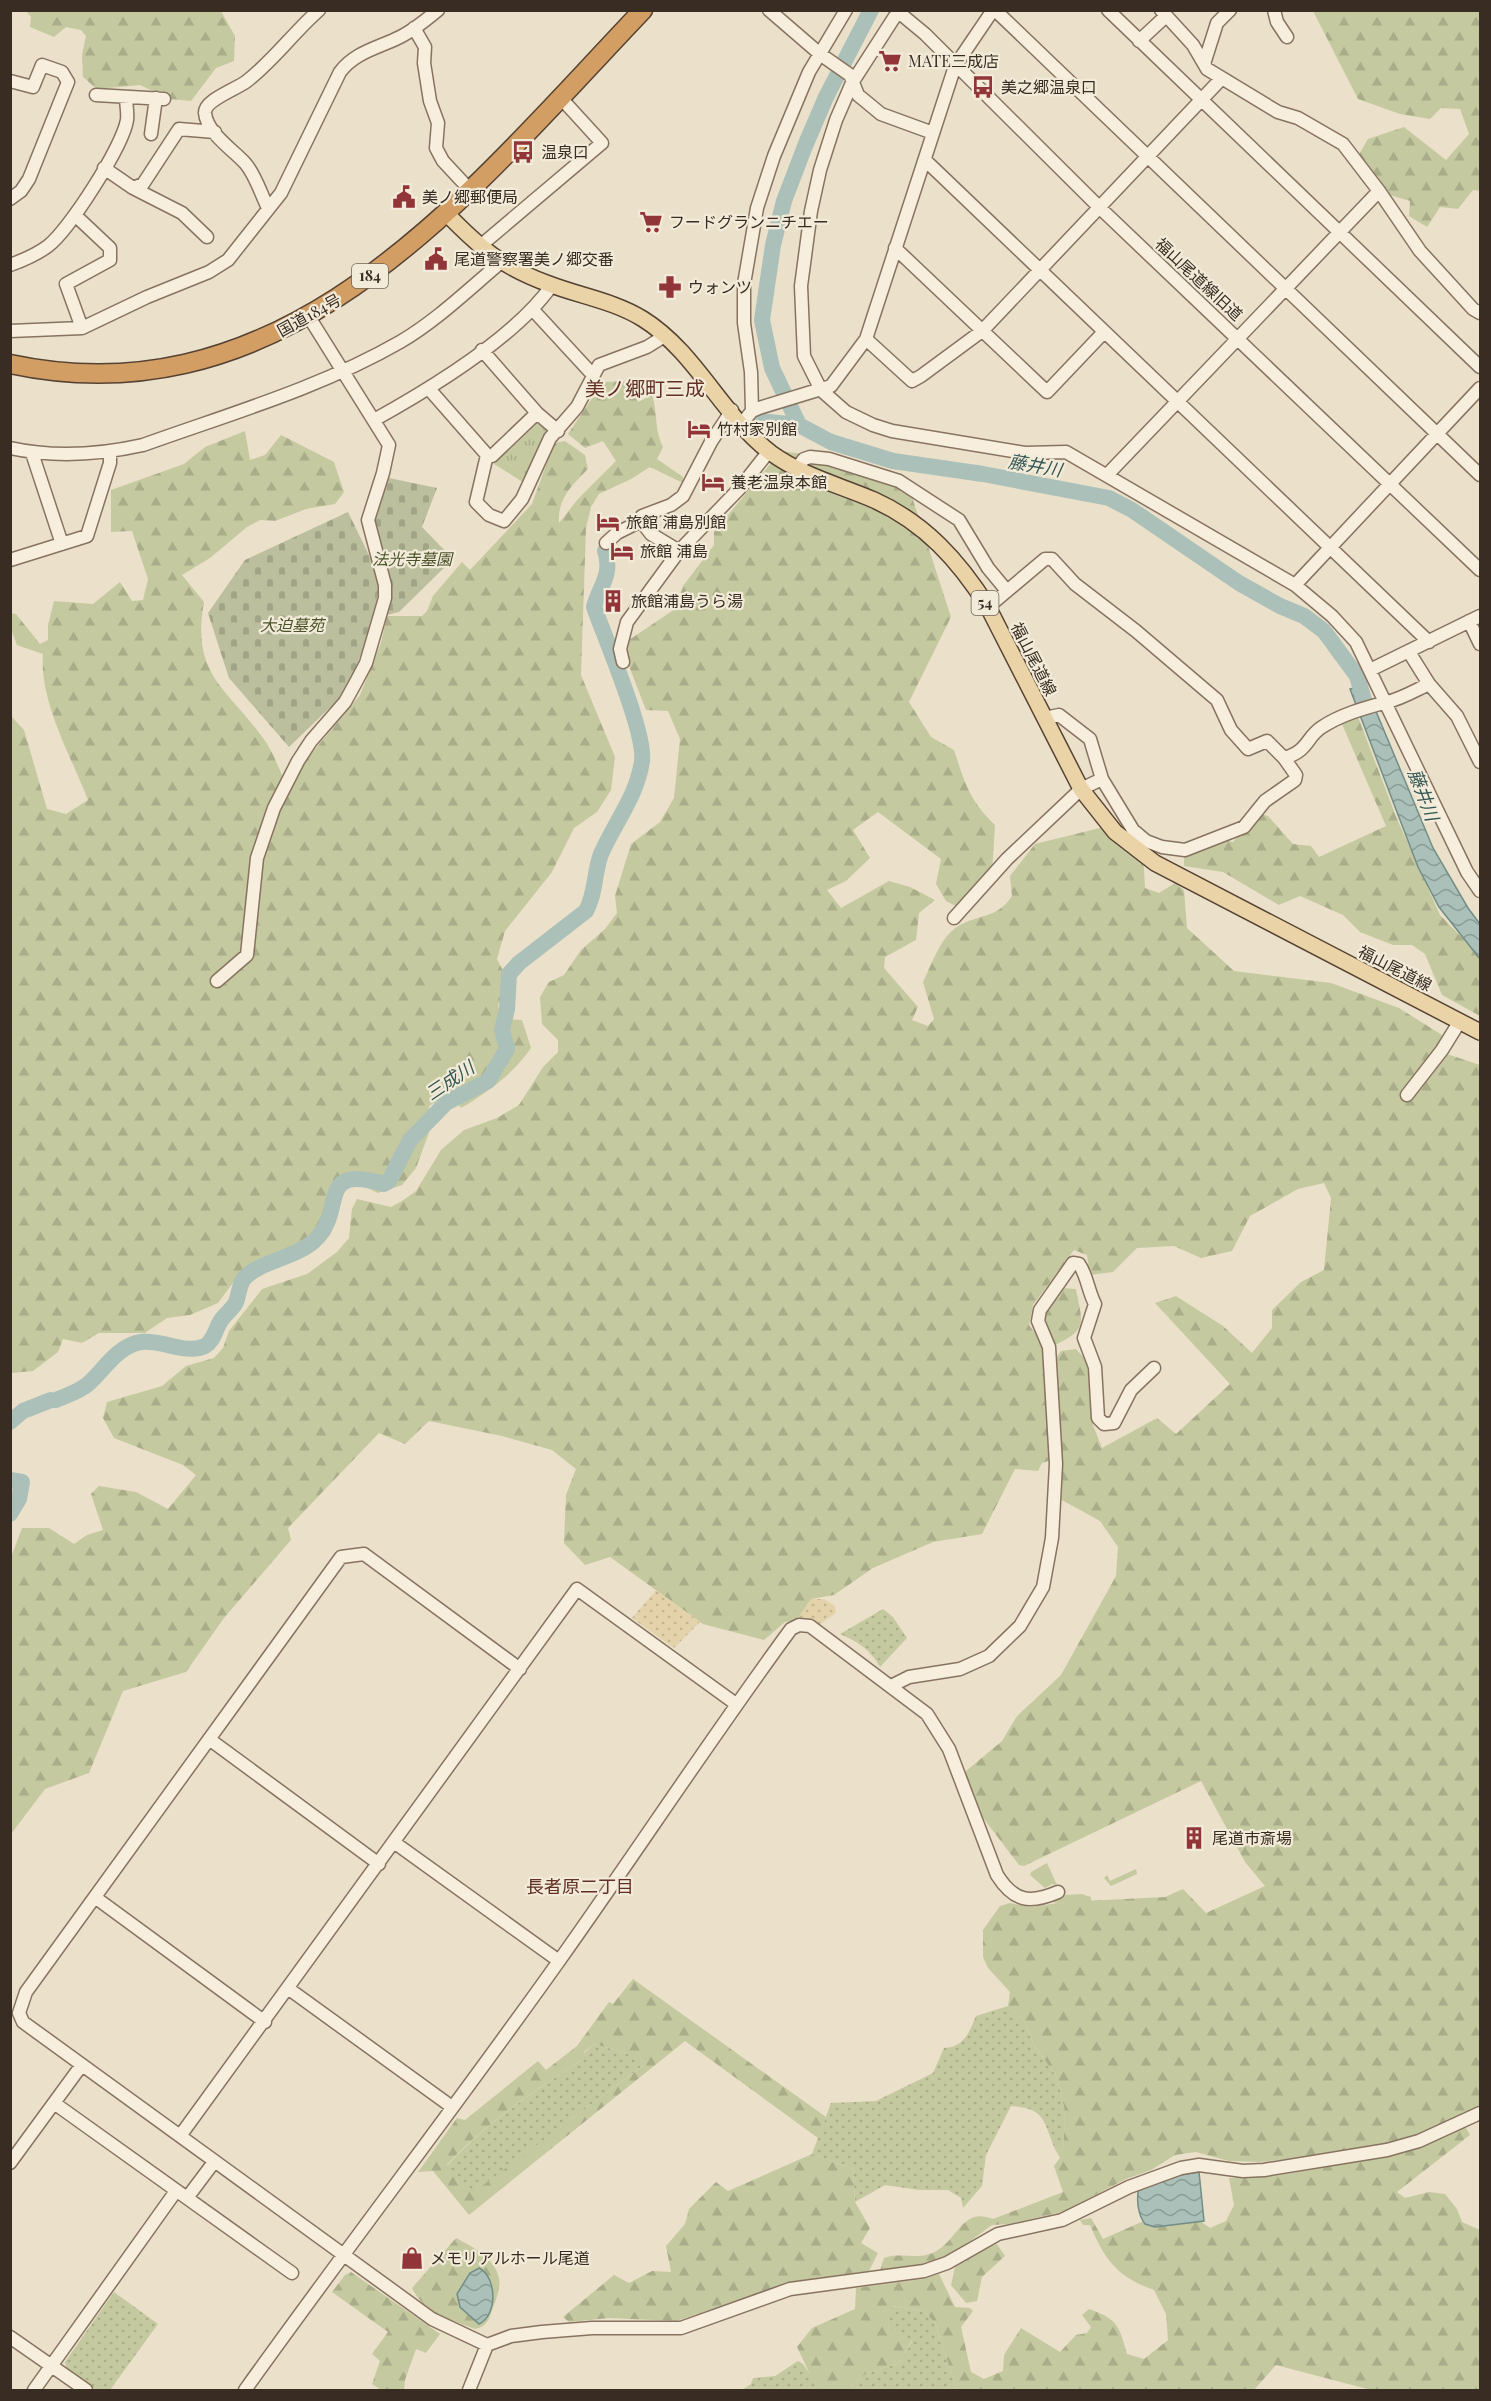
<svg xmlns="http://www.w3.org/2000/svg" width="1491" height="2401" viewBox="0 0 1491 2401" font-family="'Playfair Display','Noto Sans JP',serif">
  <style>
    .grass { fill: url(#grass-dots) }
    .forest { fill: url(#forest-firs); fill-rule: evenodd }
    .sand { fill: url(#sand-dots) }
    .cemetery { fill: url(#cemetery-stones) }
    .park { fill: url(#park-tufts) }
    .garden { fill: #c5c99f }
    .water { fill: url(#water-waves); stroke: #718e86; stroke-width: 1.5 }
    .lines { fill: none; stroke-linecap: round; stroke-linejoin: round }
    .river { stroke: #aac0b9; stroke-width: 16 }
    .minor-casing { stroke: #877360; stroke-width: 15 }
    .major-casing { stroke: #554233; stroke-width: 18 }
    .highway-casing { stroke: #554233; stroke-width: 21 }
    .minor { stroke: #f7eedd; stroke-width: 12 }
    .major { stroke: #ead3a6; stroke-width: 15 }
    .highway { stroke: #d29e63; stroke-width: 18 }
    .labels { text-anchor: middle; stroke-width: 4.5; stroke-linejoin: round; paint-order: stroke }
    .shield { fill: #f3ebd9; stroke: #716559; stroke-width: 1.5 }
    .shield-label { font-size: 15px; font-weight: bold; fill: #392c22 }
    .poi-label { font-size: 16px; fill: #392c22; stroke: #f3ebd9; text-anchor: start }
    .street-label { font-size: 16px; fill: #392c22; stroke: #f3ebd9 }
    .park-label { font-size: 16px; font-style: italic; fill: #4a532a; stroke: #f3ebd9 }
    .water-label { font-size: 18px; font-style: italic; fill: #335753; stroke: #f3ebd9 }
    .neighbourhood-label { font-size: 18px; fill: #623025; stroke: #f3ebd9 }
    .quarter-label { font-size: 20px; fill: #623025; stroke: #f3ebd9 }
  </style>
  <defs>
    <pattern id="grass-dots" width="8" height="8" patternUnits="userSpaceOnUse" patternTransform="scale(1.5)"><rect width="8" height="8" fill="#c5c99f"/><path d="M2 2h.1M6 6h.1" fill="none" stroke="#aaad89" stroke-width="1.8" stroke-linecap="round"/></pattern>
    <pattern id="forest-firs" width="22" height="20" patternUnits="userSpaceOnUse" patternTransform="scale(1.5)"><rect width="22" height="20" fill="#c5c99f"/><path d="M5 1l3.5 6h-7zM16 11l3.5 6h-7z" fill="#aaad89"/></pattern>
    <pattern id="sand-dots" width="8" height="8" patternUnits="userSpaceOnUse" patternTransform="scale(1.5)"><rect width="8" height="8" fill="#e4d3aa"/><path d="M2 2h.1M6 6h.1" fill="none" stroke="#c4b592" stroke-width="1.8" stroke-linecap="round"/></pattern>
    <pattern id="cemetery-stones" width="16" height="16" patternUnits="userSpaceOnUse" patternTransform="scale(1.5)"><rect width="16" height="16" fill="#bcbf9d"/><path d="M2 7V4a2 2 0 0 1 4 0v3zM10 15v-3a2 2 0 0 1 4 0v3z" fill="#a2a487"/></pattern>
    <pattern id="park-tufts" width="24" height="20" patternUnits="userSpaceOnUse" patternTransform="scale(1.5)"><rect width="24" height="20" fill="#c5c99f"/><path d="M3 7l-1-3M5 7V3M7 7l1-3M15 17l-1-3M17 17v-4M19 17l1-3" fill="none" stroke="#aaad89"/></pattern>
    <pattern id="water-waves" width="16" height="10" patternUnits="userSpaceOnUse" patternTransform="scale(1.5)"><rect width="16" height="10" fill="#aac0b9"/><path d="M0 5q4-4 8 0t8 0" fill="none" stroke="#8b9c96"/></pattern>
  </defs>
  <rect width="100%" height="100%" fill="#ebe0ca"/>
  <path class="grass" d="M883,1609L893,1617L907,1638L880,1667C870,1649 858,1642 840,1634Z
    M1008,2006L1025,2022L1034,2045L1057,2077L1065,2111L1063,2151L1055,2149C1043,2120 1045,2108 1011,2106L986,2155L982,2186L963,2208L961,2198L948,2190H919L885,2185L855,2202L853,2169L812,2154L831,2103L876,2101L933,2073L944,2048C964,2047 969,2033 976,2016Z
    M594,2044L626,2053L645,2064L474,2193L447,2166C486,2122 536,2090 585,2058L584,2053Z
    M114,2292L158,2324L110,2390H96L67,2371L65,2362Z
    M891,2306L924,2311L935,2323L957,2390H846L867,2373L899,2363L912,2341L888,2329Z
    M798,2361L803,2364L821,2390H742L751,2384L753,2378L775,2376Z"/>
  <path class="forest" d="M26,11H221L235,36L234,61L216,68L191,101L170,99L140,85L97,89L83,77L82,55L86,36L81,30L66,27L54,37L30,27L31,17Z
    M1313,11H1480V191L1473,190L1458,209L1440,207L1427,227L1409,216L1410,201L1383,193L1357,158L1368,139L1404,127L1446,160L1469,134L1460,109L1441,108L1430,119L1400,114L1358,99Z
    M627,381L638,402L652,395C658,413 654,430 663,447L657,459L683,477V483L650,467L631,479L599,494L591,507L586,528L581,675L615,757L611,790L597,812L574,828L552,872L505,931L497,959L508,980L509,1001L498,1004L500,1019L522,1020L531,1048C511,1076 489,1091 461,1108L451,1093L429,1106L431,1127L416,1168L402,1185L378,1193L351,1180L339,1188L330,1235L315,1247L288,1263L250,1272L235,1280L218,1303L190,1315L167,1318L145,1333H99L82,1343L63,1339L58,1352L33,1371L12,1373L11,1377V716L24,730L47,809L66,814L88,800C71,756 39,701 43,654L17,645L11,629V613L16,614L40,644L48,640V625L54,601L93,604L120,582L132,601L143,600L148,579L132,531L111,532V490L184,464L205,447L245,431L250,460L265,455L281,435L334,462L344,492L335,504L306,509L275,521L260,520L247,527L210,558L182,575L204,602C191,675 226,687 263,738C272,750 278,766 284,780L297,771L360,695L381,643L387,616H422L427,611L433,596L462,562L470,570L532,504L554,443L565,441L585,455L588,469C572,485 557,499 559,523L578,499L616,461L603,441L585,448L568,434L603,382Z
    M781,451L803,454L899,479L912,497L951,617L909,702L931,737L954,750C965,783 969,800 995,825L992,872L958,907L946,901L936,884L941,859L878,812L853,830L870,858L846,881L827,890L841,908L889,881L910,887L935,900L919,913L916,940L885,957L884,968L918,1007L912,1020L928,1026L934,1019L923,982C932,964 940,938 957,927C979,913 996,920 1012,896L1010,876L1035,844L1112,825L1143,850L1145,888L1159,893L1175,883L1184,890L1187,928L1234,971L1331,983L1399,1008L1442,1035L1447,1054L1480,1065V2109L1409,2139L1298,2158L1261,2162L1229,2161L1196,2152L1175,2155L1151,2170L1126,2179L1065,2211L1010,2224L992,2225L943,2261L915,2267L880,2270L884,2258C902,2251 920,2262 938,2250C959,2237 963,2207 993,2219L1063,2192L1054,2166L1060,2158L1055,2149L1063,2151L1065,2111L1057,2077L1034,2045L1025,2022L1008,2006L1010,1992L988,1968L983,1957V1930L1000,1906L1010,1903L1031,1907L1065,1902L1165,1897L1183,1889L1206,1913L1265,1886L1245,1862L1201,1781L1024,1866L1019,1865L981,1815L965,1772L1002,1741L1017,1716L1061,1675L1116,1576L1118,1547L1100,1521L1060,1499L1052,1364L1061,1351L1076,1349L1087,1361L1093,1425L1102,1448L1157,1418L1176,1434L1230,1384L1155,1303L1176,1296L1223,1326L1252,1353L1272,1328V1310L1301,1282L1324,1270L1331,1198L1324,1183L1298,1189L1250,1216L1232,1251L1201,1258L1174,1246L1137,1248L1113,1272L1090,1275L1087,1255L1074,1250L1033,1305L1029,1325L1046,1348L1051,1460L1042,1463L1038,1471L1015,1469L982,1534L933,1542L873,1568L834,1595L811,1599L797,1620L785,1622L764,1640L703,1624L610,1557L585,1565L564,1543L566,1495L576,1469L552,1450L502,1436L429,1421L405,1444L379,1433L288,1528L291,1540L224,1618L186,1672L123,1691L89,1773L45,1789L11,1834L10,1560L22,1528H49L74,1544L87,1535L103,1530L91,1494L99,1486L136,1492L168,1509L196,1475L183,1465L114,1438L103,1418L107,1402L162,1386L186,1366L214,1358L223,1348L229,1331L262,1289L307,1274L337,1252L349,1238L352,1209L357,1199L391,1207L402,1201L416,1191L441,1150L464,1130L497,1118L519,1105L543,1067L558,1052V1040L542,1024L540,997L549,982L564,975L581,950L605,929L617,913L615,896L631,844L660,822L674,798L680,739L668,711L646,710L627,661L629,640L675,609L683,586L714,545V532Z
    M1358,717L1397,819L1440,915L1480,956V1016L1442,995L1425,954L1412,945H1393L1360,932L1343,915L1300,896L1279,905L1223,872L1184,866V850L1220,839L1233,842L1258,813L1268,816L1293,844L1311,846L1319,857L1386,826L1342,724Z
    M1061,1288L1076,1289C1082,1322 1089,1329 1055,1345L1043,1313Z
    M633,1979L826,2117L818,2138L685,2041L469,2215L433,2171L418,2172L457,2118L465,2120L538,2061L546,2070L577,2046L609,2002L613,2004ZM594,2044L626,2053L644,2065L474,2192L447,2165C486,2122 536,2090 585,2058L584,2052Z
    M1465,2126L1470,2135L1397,2192L1405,2198L1429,2192L1445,2194L1457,2209L1462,2222L1480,2230V2390H1371L1276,2365L1254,2390H957L935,2323L924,2311L892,2306L888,2329L912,2340L899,2363L867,2373L846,2390H821L816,2387L797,2347L812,2328L855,2309L856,2288L923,2279L939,2274L955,2307L970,2308L973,2311L961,2327L971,2372L984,2379L1003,2371L1004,2355L1021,2328L1060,2352L1076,2335L1087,2333L1091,2327L1082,2315L1089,2309C1118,2319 1119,2326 1127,2354L1144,2359L1168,2340L1166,2314L1154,2290C1117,2277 1105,2260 1090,2225H1083L1080,2220L1091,2218L1103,2239L1155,2216L1181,2223L1200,2221L1210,2228L1226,2221L1234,2205L1229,2178L1281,2175L1389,2156Z
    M812,2154L853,2169L855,2202L870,2228L861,2243L878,2253L869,2271L796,2281L676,2321L609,2318L569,2322L563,2317L614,2275L629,2283L652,2271L671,2272L666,2246L685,2224L689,2209L716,2182L728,2191Z
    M456,2238C473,2247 503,2262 499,2287C498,2295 495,2303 492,2310C489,2320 486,2327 475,2329C451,2320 424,2313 412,2288Z
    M997,2244L1005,2256L982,2277L977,2301L966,2303L951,2285L955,2267L979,2251Z
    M351,2272L440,2334L426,2353L416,2349L405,2380L404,2390H381L372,2384L380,2361L372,2354L388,2332L332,2292L345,2275Z"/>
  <path class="sand" d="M656,1590L700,1622L674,1648L632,1618Z
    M811,1599H824L835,1606L836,1613L820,1624L797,1620Z"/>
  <path class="cemetery" d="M389,478L437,488L422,527L453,559L399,612L383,616L373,527Z
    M348,512L380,578L374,621L346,692L289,747L229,678L208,613L245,560Z"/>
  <path class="park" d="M540,421L552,432L526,484L494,464Z"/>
  <path class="garden" d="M1047,1863L1057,1885L1052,1884L1045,1888L1030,1875L1031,1872Z
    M1136,1869L1137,1874L1111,1886L1104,1878L1107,1875L1110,1881Z
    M1082,1894L1091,1897V1901L1055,1903L1054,1901L1065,1895Z"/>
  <path class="water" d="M1365,685L1433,848L1468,908L1480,924V959L1439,907L1418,867L1350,689Z
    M1199,2172L1204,2221L1155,2227L1145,2224C1138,2215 1136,2199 1139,2188L1168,2177Z
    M479,2268C497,2277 498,2315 479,2324L460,2307L457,2294L470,2273Z"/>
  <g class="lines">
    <path class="river" d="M871,10L826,97L805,146L784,201L773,245L762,320L772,368L799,425L831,442L893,461L983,474L1109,498L1132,510L1239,583L1280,606L1304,616L1324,631L1357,676L1366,707
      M759,421L799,425
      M56,1400C67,1395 79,1392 88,1384C105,1369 117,1346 141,1342C161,1339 186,1355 205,1346C215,1340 215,1328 222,1319C226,1313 233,1309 236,1302C239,1295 239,1286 243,1280C256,1262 296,1258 314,1241C348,1210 314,1164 384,1184L389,1181L410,1140L446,1103L488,1081L507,1049L502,1030L507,1009L509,974L519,963L586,911C596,893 594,872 601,854C615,822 637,796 642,761C646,734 605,638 594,607C599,587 613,575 605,551
      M10,1422L23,1411L51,1400
      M10,1480L22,1482L19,1499L10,1514"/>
    <g class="minor-casing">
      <path id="minor" d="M769,10L820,54L850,75L858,95L881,114L933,133
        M896,10L925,34L1099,207L1480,570
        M899,10L852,83L836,120L820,170L811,211L801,286L804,356L821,390L846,412L873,425L892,431L1025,453L1066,452L1295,585L1332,616L1356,642L1467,872L1480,891
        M995,10L1480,475
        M1108,10L1480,367
        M1161,10L1193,45L1207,69L1278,112L1298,118L1343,144L1379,191
        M1274,10L1277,22L1287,37
        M414,28L425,47L424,63L430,101L438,123L436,148L443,161L470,190
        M1139,41L1166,16
        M1204,64L1217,23L1230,10
        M10,81L33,87L42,65L62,72L68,82L29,179L21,191L10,199
        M96,95L164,99
        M151,134L156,98
        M925,160L1429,642
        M104,168L133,188L143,184L179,129L215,132
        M133,188L182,213L207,237
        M268,208C261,194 255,174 245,163C232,149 207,133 205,113C204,100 237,89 247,81C274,60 293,33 319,10
        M76,216L110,248V260L66,284L82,328
        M479,247L602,143L560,97
        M895,248L1047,392L1104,332
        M10,265C24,260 36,255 48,246C69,230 123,146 127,120C128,113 126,104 126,97
        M533,310L592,374
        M10,331L82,328L147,297L209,272L228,260L281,193L340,72C355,52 378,48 400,37C414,30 426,20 438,10
        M866,339L912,381L921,376L982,331L1222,78
        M482,350L537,413L558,431
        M430,390L487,455L492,456L537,413
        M752,411L751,372L744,323V284L757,208L774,156L809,72L846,10
        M374,420C430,389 515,338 552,285
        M742,423L752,411L759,408L831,386L866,339L955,66L993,10
        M10,448C55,458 98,455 143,445C229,414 320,388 400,342C436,321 468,290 500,263
        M32,453L62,544
        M487,455L476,502L489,515L504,521L522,499L550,438L577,407L599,365L647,347L663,337
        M796,469L804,459L810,457L829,459L899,481L959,520L988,568L1007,591
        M1107,475L1379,191L1420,251L1473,309L1480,313
        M641,521L651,534L679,551
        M606,543L617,533L641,521L642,516L671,505L683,496L711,442L732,410
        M10,560L87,536L110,463V452
        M1295,585L1480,388
        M988,607L1045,559H1052L1075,584L1136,631L1217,700L1231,730L1248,749L1267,741L1284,758C1309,751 1306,737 1322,727C1342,714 1365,708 1387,702C1401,699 1416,690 1429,684
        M1469,621L1480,644
        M1409,652L1429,684L1457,716L1480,762
        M623,662L620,649L627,622L679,551L740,488L769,451
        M1370,670L1480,616
        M1044,718L1059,715L1090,739L1102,779L1133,830L1146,841L1162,847L1185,850L1244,827L1265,801L1295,780L1296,775L1284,758
        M954,918L1007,859L1081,789L1102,779
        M217,981L247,955L257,858L274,808L298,761L311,741L345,702L356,682L366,663L385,598V585L368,520L383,473L389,445L309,317
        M1407,1095L1442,1050L1460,1021
        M520,1669L364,1554L341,1557L26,1992L19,2013L23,2022L432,2319L487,2345L511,2336L542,2332L592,2328H681L790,2289L924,2271L947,2263L998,2234L1062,2220L1129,2187L1181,2168L1199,2165L1243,2171L1264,2170L1387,2150L1419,2141L1480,2113
        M891,1686L909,1677L960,1669L989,1656L1020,1626L1043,1587L1052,1538L1056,1464L1049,1347L1038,1321L1040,1310L1073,1263L1079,1264C1087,1275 1088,1291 1095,1304L1084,1338L1095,1367L1098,1418L1104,1424L1114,1423L1131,1390L1154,1368
        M209,1739L379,1864
        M395,1843L559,1961
        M96,1898L265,2022
        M289,1989L452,2107
        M54,2103L292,2273
        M180,2136L577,1589L736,1704
        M10,2163L81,2066
        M187,2198L214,2162
        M10,2337L86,2390
        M34,2390L176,2191
        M245,2390C348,2246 456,2106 559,1961C637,1851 711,1738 791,1629L799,1625L810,1626L927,1714L949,1749L997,1875C1014,1902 1030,1904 1058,1892
        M469,2390L487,2345"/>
    </g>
    <g class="major-casing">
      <path id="major" d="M446,213C480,248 502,267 549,284C580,296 614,301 643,319C696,352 722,416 771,453C803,476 839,485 874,500C925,523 959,561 988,607L1081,789L1115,832L1155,863L1480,1032"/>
    </g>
    <g class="highway-casing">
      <path id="highway" d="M10,364C291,424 472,189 643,10"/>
    </g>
    <use href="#minor" class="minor"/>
    <use href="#major" class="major"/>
    <use href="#highway" class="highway"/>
  </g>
  <defs>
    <g id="supermarket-bare" transform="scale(1.8)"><path d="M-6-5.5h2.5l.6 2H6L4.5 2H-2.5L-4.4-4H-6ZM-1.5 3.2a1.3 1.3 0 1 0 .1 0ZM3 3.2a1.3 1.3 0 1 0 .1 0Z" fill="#913538" stroke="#f3ebd9" stroke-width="2.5" paint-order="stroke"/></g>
    <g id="bus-bare" transform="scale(1.8)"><path d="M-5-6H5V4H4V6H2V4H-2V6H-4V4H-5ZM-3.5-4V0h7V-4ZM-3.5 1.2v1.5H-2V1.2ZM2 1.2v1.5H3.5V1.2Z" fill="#913538" stroke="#f3ebd9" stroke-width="2.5" paint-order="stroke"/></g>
    <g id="civic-bare" transform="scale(1.8)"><path d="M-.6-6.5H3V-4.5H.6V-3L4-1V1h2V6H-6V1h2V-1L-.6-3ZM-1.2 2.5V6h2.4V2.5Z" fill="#913538" stroke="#f3ebd9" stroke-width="2.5" paint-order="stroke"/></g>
    <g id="pharmacy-bare" transform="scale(1.8)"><path d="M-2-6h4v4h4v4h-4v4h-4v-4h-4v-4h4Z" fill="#913538" stroke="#f3ebd9" stroke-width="2.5" paint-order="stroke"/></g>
    <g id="hotel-bare" transform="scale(1.8)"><path d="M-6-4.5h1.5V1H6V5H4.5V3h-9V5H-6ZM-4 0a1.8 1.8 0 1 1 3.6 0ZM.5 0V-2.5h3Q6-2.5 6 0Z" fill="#913538" stroke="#f3ebd9" stroke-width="2.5" paint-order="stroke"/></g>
    <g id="building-bare" transform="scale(1.8)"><path d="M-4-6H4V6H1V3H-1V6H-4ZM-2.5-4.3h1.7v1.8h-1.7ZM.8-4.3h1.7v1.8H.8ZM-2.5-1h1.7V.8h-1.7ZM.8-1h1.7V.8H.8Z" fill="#913538" stroke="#f3ebd9" stroke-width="2.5" paint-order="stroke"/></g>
    <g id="shop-bare" transform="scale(1.8)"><path d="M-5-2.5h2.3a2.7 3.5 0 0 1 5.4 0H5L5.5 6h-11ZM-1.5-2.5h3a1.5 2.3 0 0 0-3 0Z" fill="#913538" stroke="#f3ebd9" stroke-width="2.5" paint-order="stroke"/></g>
  </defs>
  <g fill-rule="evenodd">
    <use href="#supermarket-bare" x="890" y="61"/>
    <use href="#bus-bare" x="983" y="87"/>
    <use href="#bus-bare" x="523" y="152"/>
    <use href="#civic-bare" x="404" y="197"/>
    <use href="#supermarket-bare" x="651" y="222"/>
    <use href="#civic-bare" x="436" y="259"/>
    <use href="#pharmacy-bare" x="670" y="287"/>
    <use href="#hotel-bare" x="699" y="429"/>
    <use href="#hotel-bare" x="713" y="482"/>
    <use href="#hotel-bare" x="608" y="522"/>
    <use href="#hotel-bare" x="622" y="551"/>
    <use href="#building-bare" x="613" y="601"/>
    <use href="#building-bare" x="1194" y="1838"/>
    <use href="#shop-bare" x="412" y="2258"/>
  </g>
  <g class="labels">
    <g class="shield">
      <rect x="352" y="264" width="36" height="24" rx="4.5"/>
      <rect x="971.5" y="591" width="27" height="24" rx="4.5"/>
    </g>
    <g class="shield-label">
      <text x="370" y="281">184</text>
      <text x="985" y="608">54</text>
    </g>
    <g class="poi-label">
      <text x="908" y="67">MATE三成店</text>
      <text x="1001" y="93">美之郷温泉口</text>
      <text x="541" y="158">温泉口</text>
      <text x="422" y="203">美ノ郷郵便局</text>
      <text x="669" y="228">フードグランニチエー</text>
      <text x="454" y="265">尾道警察署美ノ郷交番</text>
      <text x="688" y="293">ウォンツ</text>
      <text x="717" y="435">竹村家別館</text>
      <text x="731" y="488">養老温泉本館</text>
      <text x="626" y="528">旅館 浦島別館</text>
      <text x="640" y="557">旅館 浦島</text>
      <text x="631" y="607">旅館浦島うら湯</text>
      <text x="1212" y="1844">尾道市斎場</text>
      <text x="430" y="2264">メモリアルホール尾道</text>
    </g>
    <g class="street-label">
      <text transform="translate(1199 279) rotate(43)" y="6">福山尾道線旧道</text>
      <text transform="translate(309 315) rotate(-29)" y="6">国道184号</text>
      <text transform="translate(1034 659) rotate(63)" y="6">福山尾道線</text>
      <text transform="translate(1395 968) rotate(27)" y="6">福山尾道線</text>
    </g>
    <g class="park-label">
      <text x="412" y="565">法光寺墓園</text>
      <text x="292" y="631">大迫墓苑</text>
    </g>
    <g class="water-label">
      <text transform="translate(1035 466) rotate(10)" y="6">藤井川</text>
      <text transform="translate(1423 795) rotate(69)" y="6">藤井川</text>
      <text transform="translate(450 1081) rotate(-34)" y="6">三成川</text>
    </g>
    <g class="neighbourhood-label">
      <text x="580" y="1893">長者原二丁目</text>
    </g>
    <g class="quarter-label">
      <text x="645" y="396">美ノ郷町三成</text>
    </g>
  </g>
  <rect width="1491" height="2401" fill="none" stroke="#392c22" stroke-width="24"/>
</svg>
